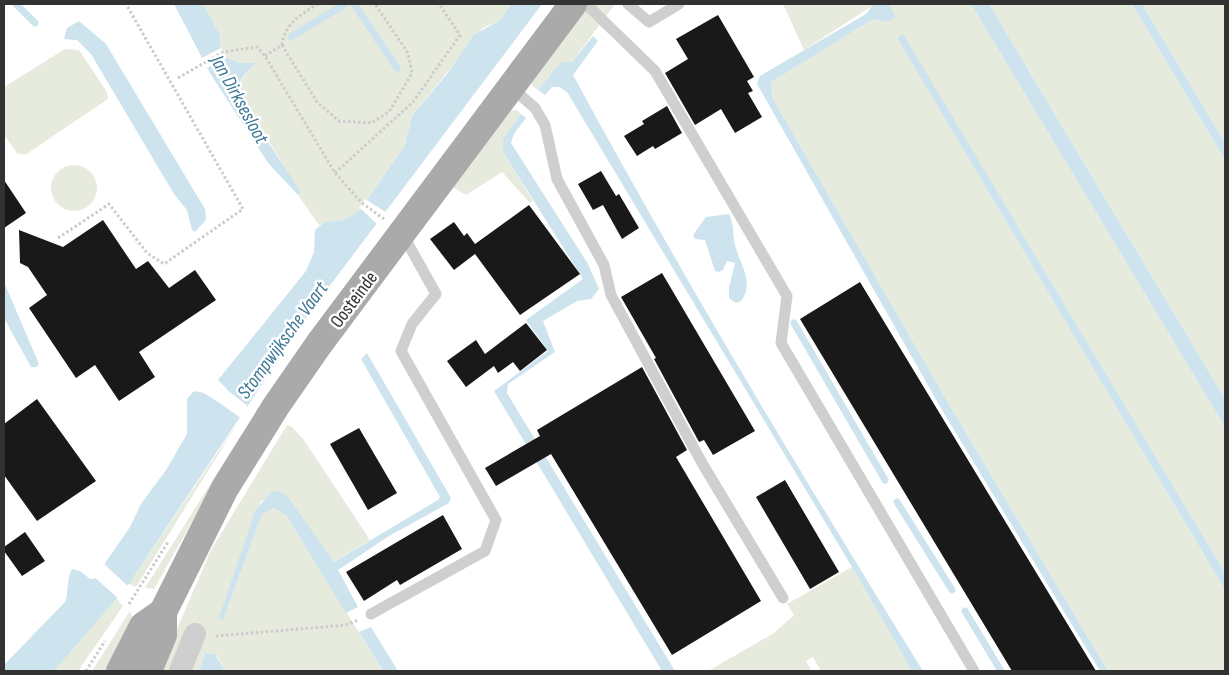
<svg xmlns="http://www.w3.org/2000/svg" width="1229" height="675" viewBox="0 0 1229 675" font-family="'Sofia Sans Condensed',sans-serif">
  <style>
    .green { fill: #e6ebde }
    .water { fill: #cde3ee }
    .pier { fill: #fff }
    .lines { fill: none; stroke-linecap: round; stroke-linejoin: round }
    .stream { stroke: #cde3ee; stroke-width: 7 }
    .building { fill: #191919 }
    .path { stroke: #ccc; stroke-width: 3; stroke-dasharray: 2.5 2.5; stroke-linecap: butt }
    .lane { stroke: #cfcfcf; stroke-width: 11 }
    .street { stroke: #cfcfcf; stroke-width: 22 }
    .primary { stroke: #aaa; stroke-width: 28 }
    .labels { text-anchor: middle; stroke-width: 5; stroke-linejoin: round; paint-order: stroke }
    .street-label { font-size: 19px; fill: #323232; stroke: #fff }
    .water-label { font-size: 20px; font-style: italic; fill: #3e7996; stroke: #fff }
  </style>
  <rect width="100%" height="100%" fill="#fff"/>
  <path class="green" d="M203,4H511L500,20L483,28L412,116L405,145L360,210L344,220L324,222L319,225L298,195L301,193L240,95C238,80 246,74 255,63H241L227,58L220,46V35Z
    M587,4H615L572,62H561L538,90L532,86L531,78Z
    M783,4H871L872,6L804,50Z
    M888,4H971L1225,427V573L903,35L897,38L1225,590V671H1108L950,406L772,97L770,82L873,19L887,22L895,17Z
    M989,4H1132L1225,160V399Z
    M1142,4H1225V143Z
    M65,49L79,50L107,92L108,99L25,155L17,153L4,135V87Z
    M517,110L521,114L503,139V152L533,201L530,203L502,172L466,195L453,187L454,182L508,111Z
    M51 188a23 23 0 1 1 46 0a23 23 0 1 1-46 0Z
    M239,421L136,587L129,584Z
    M287,425L292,427L304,440L370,540L333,562L288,497L261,501L223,620L262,513L274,508L286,515L383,671H225L216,654L205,653L199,671H159L211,550Z
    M243,432L154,589L145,588Z
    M852,567L912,671H821L813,657L806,661L812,671H708L774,633L794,615L787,604Z
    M116,598L123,606L78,671H54Z
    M130,611L133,622L111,671H92Z"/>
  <path class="water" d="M174,4H203L220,35V46L227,58L241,63H256C250,69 241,76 240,84C236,102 291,173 301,193L298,195L268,163L210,73Z
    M511,4H542L310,312L129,584L54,671H4V665L65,602C69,590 66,581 72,569L80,571L90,579H94L130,527L141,504L166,470L187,434V399L194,391L204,393L218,402L227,389L218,380L306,271L314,252L315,230L324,222L344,220L360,210L405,145L412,116L447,74L474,35L500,20Z
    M871,4H888L896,17L887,22L873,19L771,82L772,97L950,406L1108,671H1100L942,410L757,84L760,76L866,14L872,6Z
    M971,4H989L1225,399V427Z
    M1132,4H1142L1225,143V160Z
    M79,21L106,44L205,209L206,220L195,232L192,230L187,210L174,194L91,54L77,40L64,39L67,28Z
    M903,34L1225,573V590L897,38Z
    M593,36L598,41L573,75C683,278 802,476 923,671H912L852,567L567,92L559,87H552L545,95L538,90L561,62H572Z
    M521,114L526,118L514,134L511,143L588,264L599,289L591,299L577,301L543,321L555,352L508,384L507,393L675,671H662L494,391L548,351L526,320L583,279L503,152V139Z
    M729,214C735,227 732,233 735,245C740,265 755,282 741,301L736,303L729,298V288L735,263L727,261L723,270L719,272L715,271L705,240L695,239L693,235L706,217Z
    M4,282L39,364L36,367H31L4,318Z
    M367,353L451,498L449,503L389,536L338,570L358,607L346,613L286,515L274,508L262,514L223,620L219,618L255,511L271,492L279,491L288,497L334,562L438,500L440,497L361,359Z
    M371,627L398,671H383L359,632Z
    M205,653L215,654L225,671H199Z"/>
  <path class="pier" d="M221,48L226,57L205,69L200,59Z
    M365,199L389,214L379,226L359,207Z
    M226,389L249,407L242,419L217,401Z
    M103,563L129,587L118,598L93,576Z"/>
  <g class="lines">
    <path class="stream" d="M16,4L35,23
      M354,4L397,68
      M291,37L345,4
      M794,323L885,480
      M897,502L952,590
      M965,611L1001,671"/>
  </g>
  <path class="building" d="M718,15L754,77L747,81L753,91L748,93L762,117L735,133L721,109L695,125L665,73L688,59L676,39Z
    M667,106L682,133L655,149L653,146L637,156L624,136L644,124L642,121Z
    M601,171L616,196L619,194L639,228L622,239L603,205L593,210L578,184Z
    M4,180L26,213L4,228Z
    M529,205L580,274L520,315L475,254L454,270L430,239L454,222L464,236L467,233L475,244Z
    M103,220L136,269L148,261L169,288L195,270L216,300L139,352L155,377L119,401L95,365L76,378L29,308L47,295L28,267L20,263L19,230L63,247Z
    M662,273L755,431L713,455L704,440L699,442L654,359L656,358L621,297Z
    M860,282L1096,671H1012L800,319Z
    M526,323L547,350L520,371L513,362L498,373L494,366L466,387L447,361L476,340L485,354Z
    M642,367L687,450L676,457L761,601L672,655L551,454L496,486L485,468L540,436L537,430Z
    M37,399L96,481L37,521L4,475V424Z
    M359,428L397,493L368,510L330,444Z
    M785,480L839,572L810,589L756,497Z
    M443,515L462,549L400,585L397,580L364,601L346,572Z
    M25,532L45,561L22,576L4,551V547Z"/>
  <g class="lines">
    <path class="path" d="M282,45L317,102L339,121L371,123L389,112L412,73L408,53L375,4
      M265,56L282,45C285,23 300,15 318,4
      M178,78L223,52L257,47L265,56L335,173L362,203L384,219
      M335,173L413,102L460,35L439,4
      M58,238L109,204L147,253L164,264L243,209L126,4
      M129,604L168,542
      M216,636L346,625L358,620
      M86,671L105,641"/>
    <path class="lane" d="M586,4L655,71L787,296L781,343L974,671
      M628,4L649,22L679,4
      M511,87L535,108L545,125L557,179L604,265L611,295L702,463L783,598
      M371,614L485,551L496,520L401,351L412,324L436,294L402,233"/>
    <path class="street" d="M180,671L195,634"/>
    <path class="primary" d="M120,671L143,626L163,612
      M148,671L163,635V612L225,488L276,406L319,344L573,4"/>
  </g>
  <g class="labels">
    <g class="street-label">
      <text transform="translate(353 299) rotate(-53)" y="7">Oosteinde</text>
    </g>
    <g class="water-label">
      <text transform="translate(240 99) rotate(61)" y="7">Jan Dirksesloot</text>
      <text transform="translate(282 340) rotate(-54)" y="7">Stompwijksche Vaart</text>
    </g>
  </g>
  <rect width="1229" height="675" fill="none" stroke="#323232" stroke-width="10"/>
</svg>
